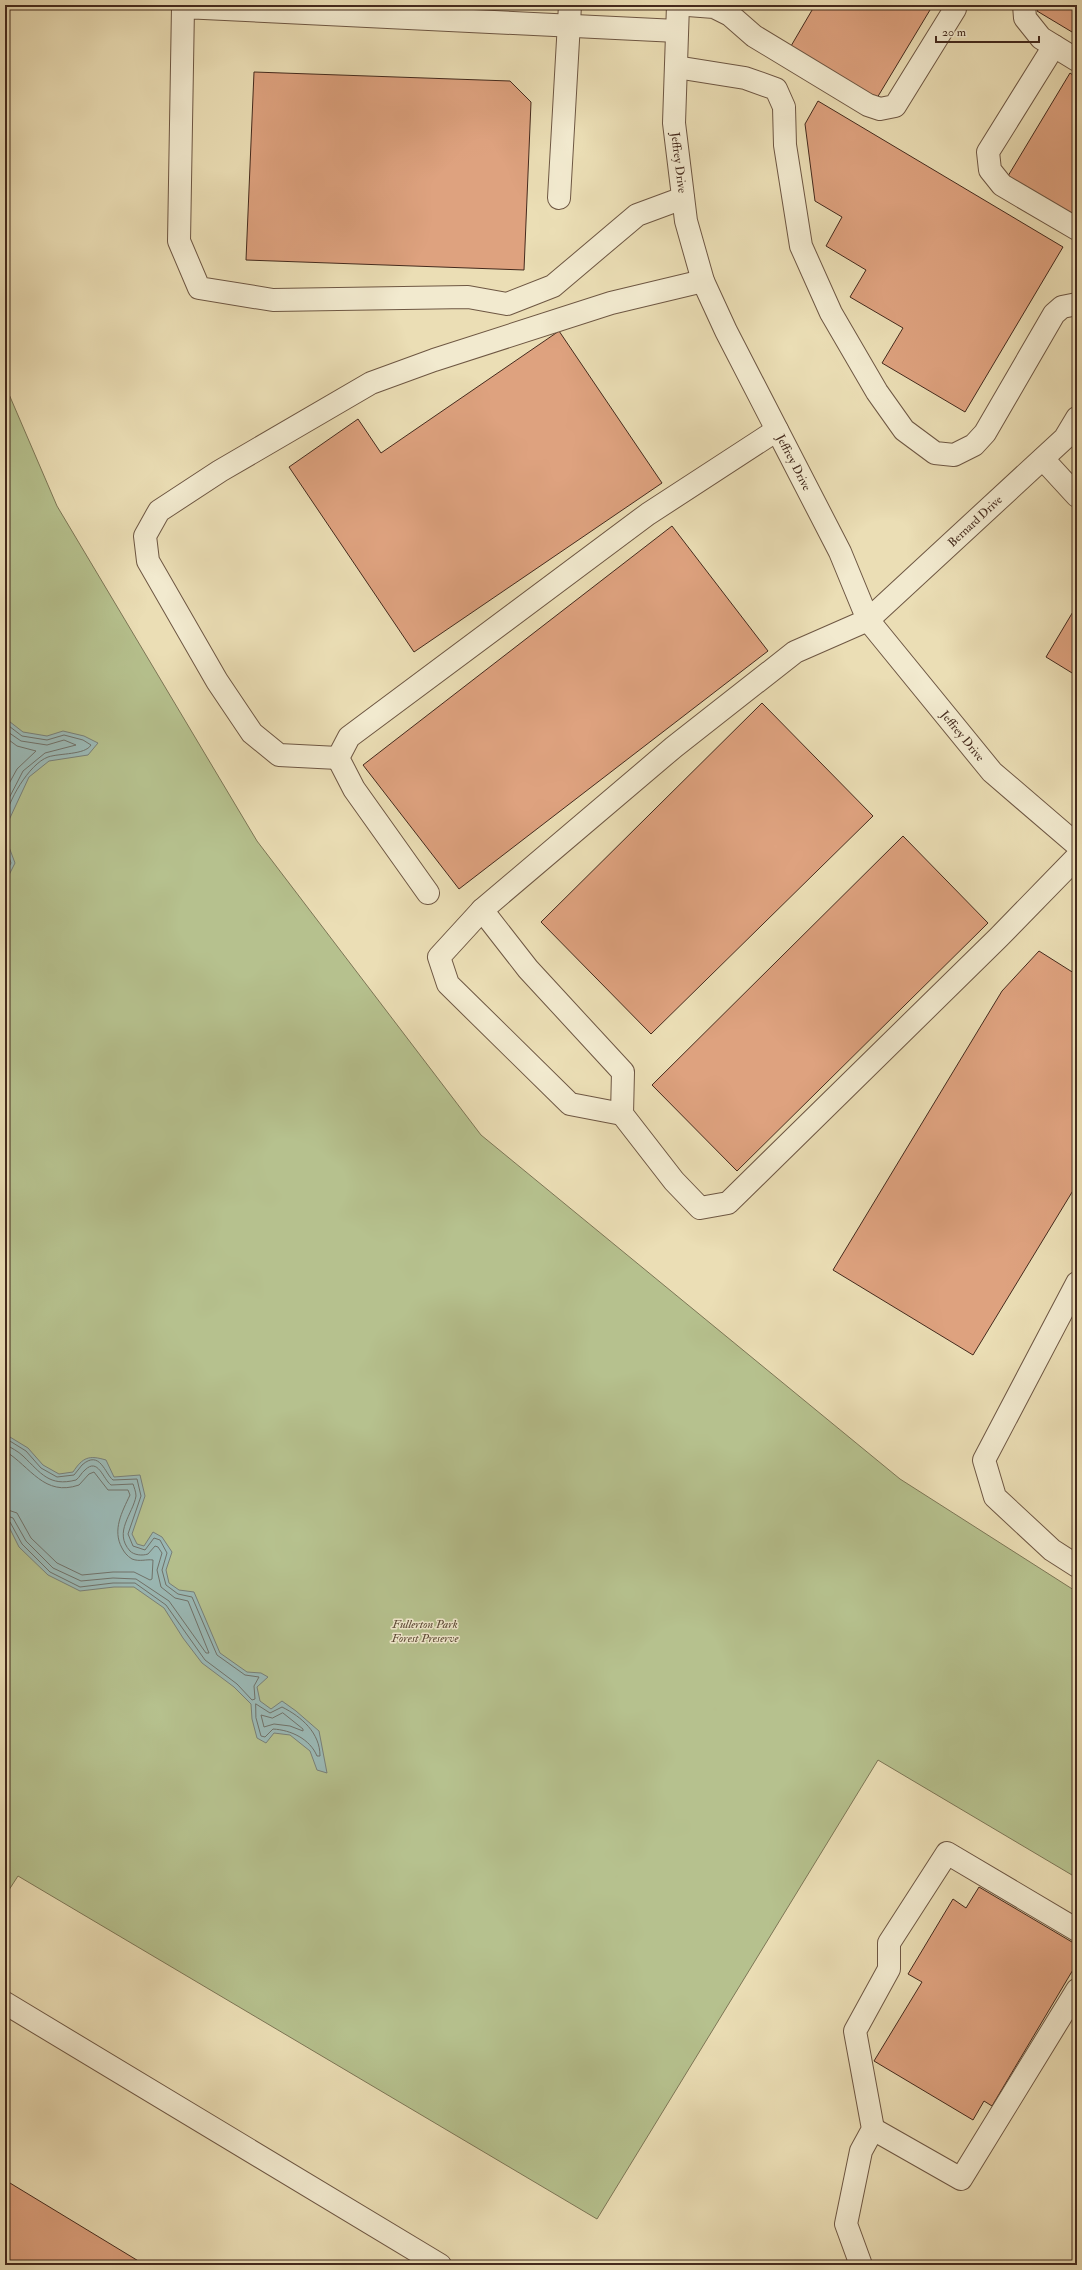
<svg xmlns="http://www.w3.org/2000/svg" width="1082" height="2270" viewBox="0 0 1082 2270" font-family="'IM FELL Double Pica',serif">
  <style>
    .green { fill: #b6c18e; stroke: #7d7656 }
    .water { fill: #9bbab7; stroke: #788079 }
    .lines { fill: none; stroke-linecap: round; stroke-linejoin: round }
    .shore { stroke: #70726a; stroke-width: 1 }
    .building { fill: #dea27f; stroke: #442a1d }
    .minor-casing { stroke: #6e5743; stroke-width: 24 }
    .minor { stroke: #f2eacf; stroke-width: 22 }
    .labels { text-anchor: middle; stroke-width: 3; stroke-linejoin: round; paint-order: stroke }
    .street-label { font-size: 12px; fill: #442a1d; stroke: #f2eacf }
    .park-label { font-size: 12px; font-style: italic; fill: #5b4834; stroke: #f2eacf }
  </style>
  <rect width="100%" height="100%" fill="#ebdeb5"/>
  <filter id="stains"><feTurbulence type="fractalNoise" baseFrequency=".005" numOctaves="4"/><feColorMatrix values="0 0 0 0 .2 0 0 0 0 .09 0 0 0 0 .02 0 0 0 .5 -.17"/></filter>
  <radialGradient id="worn" r=".72"><stop offset=".6" stop-color="#630" stop-opacity="0"/><stop offset="1" stop-color="#630" stop-opacity=".3"/></radialGradient>
  <path class="green" d="M5,385L57,506L257,841L481,1135L900,1479L1077,1592V1878L878,1760L597,2219L18,1876L5,1896Z"/>
  <path class="water" d="M5,718L23,732L47,736L63,731L84,736L98,743L88,755L49,761L29,777L9,820V847L15,863L5,883Z
    M5,1434L28,1448L43,1465L59,1474L73,1472C83,1457 89,1455 106,1460L114,1477L140,1475L145,1496L132,1534L137,1544L144,1546L153,1532L162,1537L172,1552L166,1570L169,1583L179,1590L194,1592L220,1653L247,1672L261,1673L268,1677L257,1687L260,1701L271,1709L282,1701L296,1711L319,1731L327,1773L317,1770L310,1751L290,1735L274,1733L266,1743L257,1738L252,1719L251,1704L234,1687L202,1663L183,1638L164,1608L134,1587H114L80,1591L48,1575L19,1547L5,1519Z"/>
  <g class="lines">
    <path class="shore" d="M5,723L22,736L47,740L64,735L83,740L91,745C85,755 60,753 48,757C29,764 7,802 5,821C4,836 6,849 11,863L5,874
      M5,730L21,741L47,745L64,740L76,745L45,753L23,771L5,806
      M5,737L17,746L36,751L17,769L5,791
      M5,1438L26,1451L41,1468L57,1477L74,1475C77,1472 79,1468 82,1465C100,1449 105,1474 113,1480L137,1479L141,1496L128,1534L133,1546L145,1550L154,1538L160,1540L167,1553L162,1570L166,1585L178,1594L192,1597L217,1655L245,1675L259,1677L254,1686L255,1699L252,1700L237,1684L205,1660L166,1605L135,1583H113L80,1587L50,1572L22,1544L10,1522L5,1520
      M5,1444C11,1448 18,1451 23,1456C41,1473 49,1487 76,1480C80,1477 81,1473 85,1470C98,1457 103,1479 111,1485L133,1484C134,1487 136,1492 136,1496C133,1514 113,1532 130,1551C134,1555 142,1556 148,1554L155,1546L158,1547L162,1553L157,1570L161,1587L175,1598L188,1601L209,1653H206L169,1601L136,1579L113,1578L81,1581L53,1568L26,1541L13,1518L5,1515
      M5,1451C31,1467 44,1497 79,1485L89,1474L94,1472L108,1490H128L130,1495C122,1512 112,1530 122,1548C124,1552 127,1556 132,1559C140,1562 146,1559 153,1560L152,1579L150,1580L134,1572H113L82,1575L57,1563L31,1538L17,1513L5,1509
      M256,1704L270,1713L282,1707C302,1717 320,1733 320,1756H317C310,1739 291,1730 273,1729L265,1737L261,1736L256,1718Z
      M283,1713L303,1729V1731L290,1726L274,1724L264,1727L261,1715L272,1718Z"/>
  </g>
  <path class="building" d="M815,5H933L877,98L791,46Z
    M1041,5H1077V35L1037,11Z
    M254,72L510,81L531,102L524,270L246,260Z
    M1070,73L1077,78V217L1008,176Z
    M818,101L1063,247L965,412L882,363L903,328L850,297L866,270L826,246L842,217L815,201L805,124Z
    M559,331L662,483L414,652L289,467L358,419L381,453Z
    M672,526L768,651L459,889L363,765Z
    M1077,605V676L1046,657Z
    M762,703L873,816L651,1034L541,922Z
    M903,836L988,923L737,1171L652,1085Z
    M1039,951L1077,975V1184L973,1355L833,1270L1002,991Z
    M979,1887L1077,1945V1963L992,2106L984,2101L973,2120L874,2061L922,1982L908,1974L953,1899L966,1908Z
    M5,2180L145,2265H5Z"/>
  <g class="lines">
    <g class="minor-casing">
      <g id="minor">
        <path id="s1" d="M678,5L674,123L686,221L703,281L726,331L840,552L868,620L992,772L1077,845"/>
        <path d="M688,5L714,7L730,15L754,36L868,105L880,109L895,106L955,9V5"/>
        <path d="M1024,5L1025,18L1041,38L1077,60"/>
        <path d="M677,31L183,7L179,241L199,288L273,300L468,297L507,304L553,286L637,215L683,198"/>
        <path d="M1054,46L988,152L990,170L1002,185L1077,229"/>
        <path d="M676,67L745,78L776,89L784,107L785,145L801,246L831,313L877,392L904,430L935,453L954,455L974,445L985,433L1054,314L1062,307L1077,304"/>
        <path d="M559,198L570,5"/>
        <path d="M1077,418L1065,438L868,620L795,652L674,747L482,910L528,969L623,1072L622,1114L674,1181L700,1208L728,1203L999,937L1077,857"/>
        <path d="M1043,459L1077,496"/>
        <path d="M338,758L279,755L252,733L217,681L148,561L145,536L159,511L220,471L371,383L434,360L611,303L703,281"/>
        <path d="M428,893L354,789L338,758L349,737L648,514L777,430"/>
        <path d="M482,910L439,957L448,984L570,1104L622,1114"/>
        <path d="M1077,1283L984,1460L995,1497L1052,1550L1077,1566"/>
        <path d="M5,2003L440,2265"/>
        <path d="M873,2129L961,2179L1077,1990"/>
        <path d="M861,2265L846,2224L861,2151L873,2129L855,2031L889,1969V1943L947,1853L1077,1930"/>
      </g>
    </g>
    <use href="#minor" class="minor"/>
  </g>
  <g class="labels">
    <g class="street-label">
      <text dy="4" stroke="none"><textPath href="#s1" startOffset="158">Jeffrey Drive</textPath></text>
      <text dy="4" stroke="none"><textPath href="#s1" startOffset="482">Jeffrey Drive</textPath></text>
      <text transform="translate(975 521) rotate(-43)" y="4">Bernard Drive</text>
      <text dy="4" stroke="none"><textPath href="#s1" startOffset="806">Jeffrey Drive</textPath></text>
    </g>
    <g class="park-label">
      <text x="425" y="1628">Fullerton Park<tspan x="425" dy="14">Forest Preserve</tspan></text>
    </g>
  </g>
  <rect width="1082" height="2270" fill="none" stroke="#ebdeb5" stroke-width="20"/>
  <rect x="6" y="6" width="1070" height="2258" fill="none" stroke="#442a1d" stroke-width="2"/>
  <rect x="10" y="10" width="1062" height="2250" fill="none" stroke="#442a1d"/>
  <path d="M936 36v6h103v-6" fill="none" stroke="#442a1d" stroke-width="2"/>
  <text x="942" y="36" font-size="12" fill="#442a1d" stroke="#f2eacf" stroke-width="3" paint-order="stroke">20 m</text>
  <rect width="100%" height="100%" filter="url(#stains)"/>
  <rect width="100%" height="100%" fill="url(#worn)"/>
</svg>
